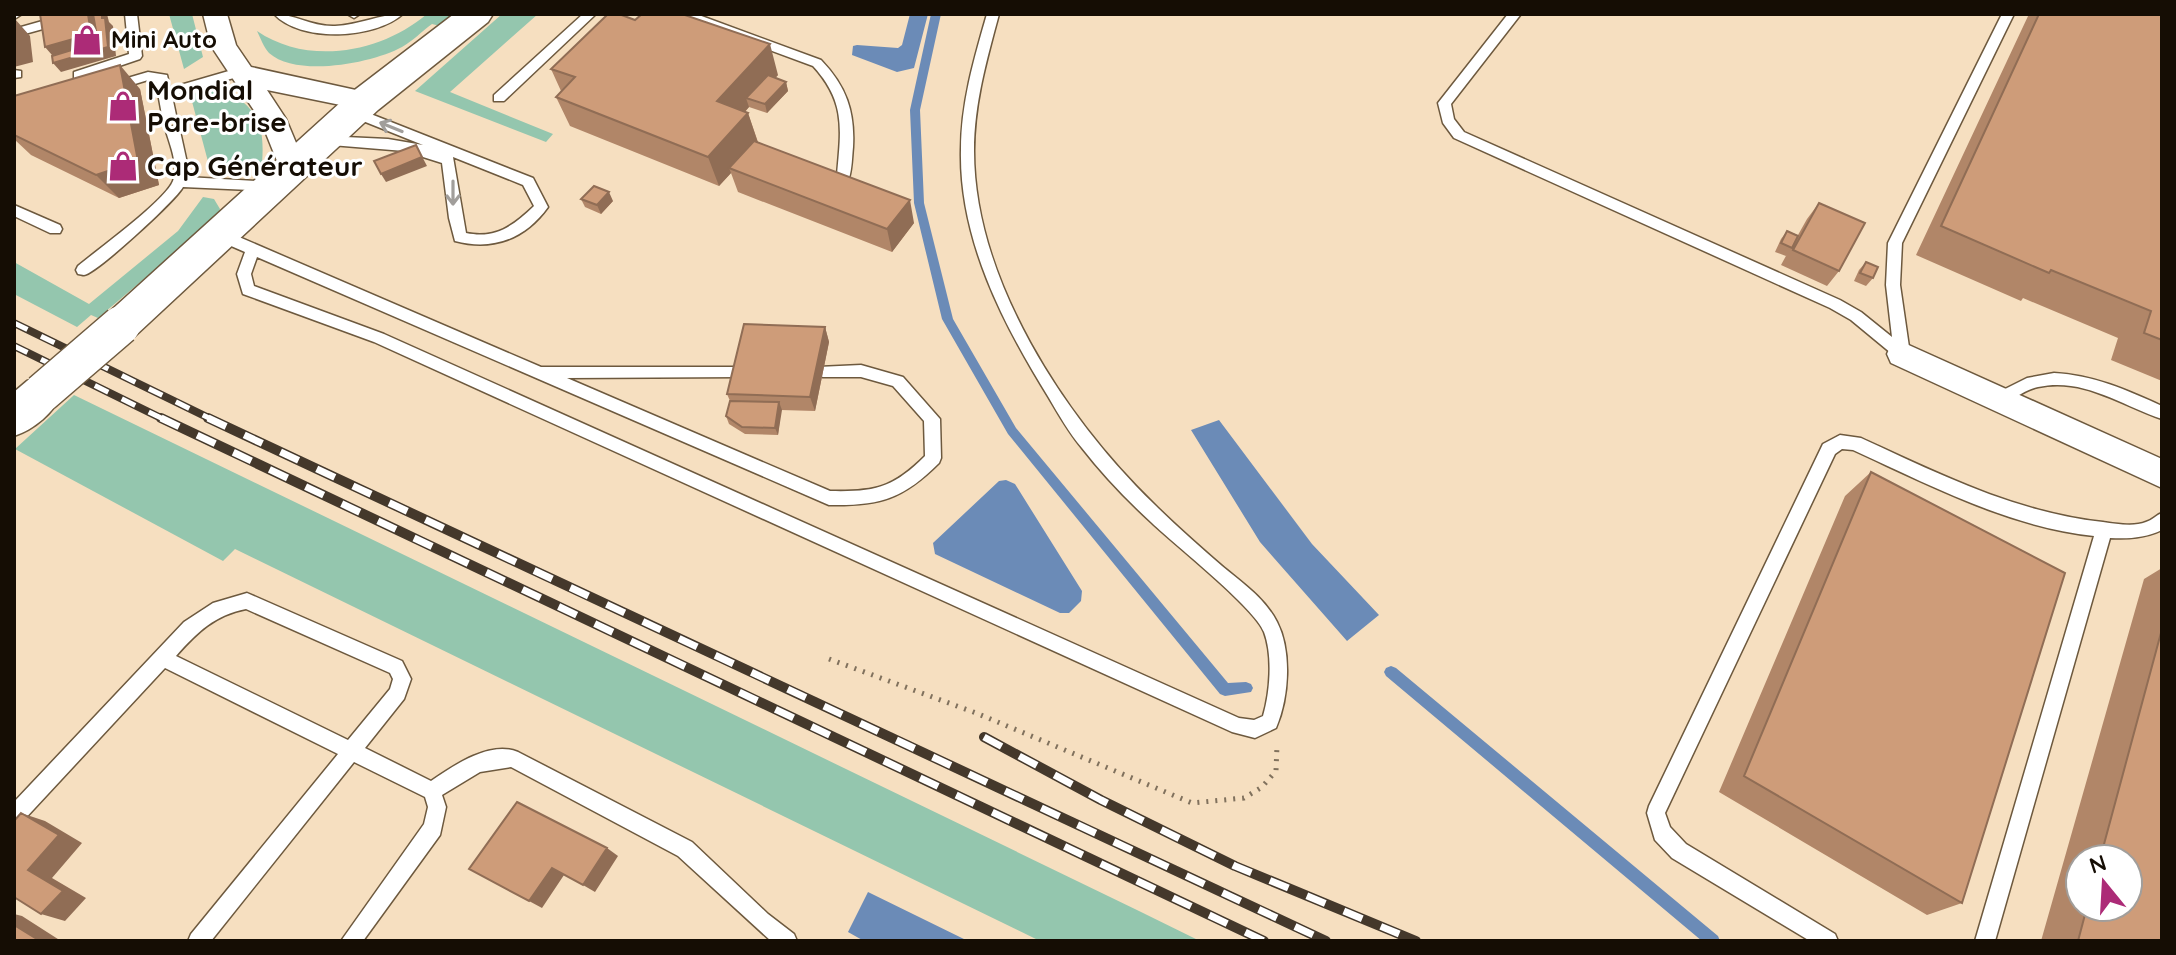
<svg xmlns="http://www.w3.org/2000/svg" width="2176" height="955" viewBox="0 0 2176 955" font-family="Quicksand,sans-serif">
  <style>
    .green { fill: #94c6ae }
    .water { fill: #6b8bb7 }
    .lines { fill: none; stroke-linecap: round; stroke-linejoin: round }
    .stream { fill: #6b8bb7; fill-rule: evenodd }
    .lane-casing { stroke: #6d593e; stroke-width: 3 }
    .street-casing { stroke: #6d593e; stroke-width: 3 }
    .secondary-casing { stroke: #6d593e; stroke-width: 3 }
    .path { stroke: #80715d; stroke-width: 5; stroke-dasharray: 2 7; stroke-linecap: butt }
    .lane { fill: #fff; fill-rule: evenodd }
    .street { fill: #fff; fill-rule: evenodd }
    .secondary { fill: #fff; fill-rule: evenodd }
    .rail-far1-casing { stroke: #44382b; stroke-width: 8 }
    .rail-casing { stroke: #44382b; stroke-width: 10 }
    .rail-far1 { stroke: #fff; stroke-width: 5; stroke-dasharray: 15; stroke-linecap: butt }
    .rail { stroke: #fff; stroke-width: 7; stroke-dasharray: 20; stroke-linecap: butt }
    .secondary-bridge-casing { stroke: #6d593e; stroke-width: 41; stroke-linecap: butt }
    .secondary-bridge { stroke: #fff; stroke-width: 38 }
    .wall { fill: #b18668; fill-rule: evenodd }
    .shaded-wall { fill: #906d55 }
    .building { fill: #ce9c79; stroke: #906d55; stroke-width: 2 }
    .oneway { stroke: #a19e9b }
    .labels { text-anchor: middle; stroke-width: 6; stroke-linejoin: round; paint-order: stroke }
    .far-poi-label { font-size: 24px; font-weight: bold; fill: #150d04; stroke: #fff; text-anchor: start }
    .poi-label { font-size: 28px; font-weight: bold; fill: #150d04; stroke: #fff; text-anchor: start }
  </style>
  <rect width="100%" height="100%" fill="#f6dfc0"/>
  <path class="green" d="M169,14H192L203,57L184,69Z
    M427,14H453L440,26L432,24C422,31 413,41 402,47C373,63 297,78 269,53C264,48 260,37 257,31C308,66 381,53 427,14Z
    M502,14H538L450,92L553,134L546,142L415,91Z
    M223,88C258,109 265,124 262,164L210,169L190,94Z
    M203,197L214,199L220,209L217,217L98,318L91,315L77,327L14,294V262L89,304L178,231Z
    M74,395L1139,911L1200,941H1040L235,549L223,561L15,449Z"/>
  <path class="water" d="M910,14H928L914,68L897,72L852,55L853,46L857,45L898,48L902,45Z
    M1219,420L1312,544L1379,615L1347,641L1260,542L1191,430Z
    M1006,480L1015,484L1082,591L1081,601L1069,613H1060L935,554L933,543L999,481Z
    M868,892L968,941H864L848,932Z"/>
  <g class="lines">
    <path class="stream" d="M931,14H941L920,110L924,203L953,319L1016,428L1228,683L1246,682L1251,684L1253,688L1251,692L1225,696L1220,694L1008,434L942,319L914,203L910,110Z
      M1391,666L1396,668L1718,936L1720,941H1702L1386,676L1384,672L1386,668Z"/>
    <g class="lane-casing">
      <path id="lane" d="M14,14H22L16,18Z
        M67,14H88L86,17L14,37V29Z
        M125,14H137L142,56L140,59L84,78H74V72L129,54Z
        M274,14C295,14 312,27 335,26C359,25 380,14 403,14C375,39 301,43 274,14Z
        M347,14H360L354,18Z
        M583,14H596L504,101H494V95Z
        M678,14H696L821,60C846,86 855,111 853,147C852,157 852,169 849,178H839L837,175C841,129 846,102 813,66L680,17Z
        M987,14H999C987,59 974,103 974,151C974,280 1065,418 1155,505C1176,526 1199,546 1222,566C1241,582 1265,598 1277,622C1292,651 1289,698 1276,728L1255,738L1232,732L374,342L243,294L237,274L245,252L215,239L213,235L215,231H225L541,367H747L750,371L747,375L742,377L567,378L830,491C875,492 893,488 925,456L924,421L893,386L861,377H823L818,375L815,371L818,367L861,365L903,377L940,419L941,458L939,463C903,499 880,506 829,505L257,257L251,274L254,286L384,334L1239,718L1254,720L1263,716C1270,692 1273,656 1264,632C1255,608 1175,545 1152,523C1127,500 1103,475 1082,448C1069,433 1059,415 1049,398C1003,324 959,239 961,150C961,103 974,59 987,14Z
        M1508,14H1521L1451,104L1454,119L1464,132L1840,300L1861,312L1892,337L1886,285L1888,243L2002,14H2014L1902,243L1900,285L1910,354L1907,358H1897L1851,320L1830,308L1454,138L1443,123L1438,103Z
        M239,68L244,69V75L172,96L176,115L169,120L162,115L156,82L148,80L112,91L106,87L107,84L148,72L167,75L170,88Z
        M14,70L21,71V77L14,78Z
        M353,107L533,178L548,207C525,239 493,251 455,241L449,218L442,163L404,151L319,144V138L324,136L388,139L423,145L348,115V109ZM453,157L523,185L534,206C513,226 496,239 466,233Z
        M173,126L180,131L187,163V177L271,182L278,187L276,191L183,187C176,200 96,274 84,275C82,275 80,274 78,274L76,270L78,266C97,250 165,201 173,181C179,166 170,145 166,131Z
        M14,205L60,225L62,229L60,233H50L14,216Z
        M2054,373C2093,375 2127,390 2162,406V419C2121,405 2083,377 2038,387C2024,390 2012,401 1998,405L1993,403L1990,399L1993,395L2027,378Z
        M1840,435L1861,438C1939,474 2017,513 2103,522C2117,524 2134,527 2146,522C2153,520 2156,515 2162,513V530C2145,538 2129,539 2110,538L1995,941H1975L2094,536C2009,527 1930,485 1853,450L1842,449L1835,454L1665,813L1670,827L1686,844L1835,934L1838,941H1810L1672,858L1655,840L1647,813L1649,806L1823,444Z
        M247,593L402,661L411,679L404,699L365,748L431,781C453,766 490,740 518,752L692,842L768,914L794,934L797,941H771L678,856L511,767L480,772L442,795L446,807L440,835L363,941H341L424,824L428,807L425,797L354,762L211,941H188L191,934L338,754L165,668L21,823L14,825V802L184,622L213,603ZM246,609L390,673L393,679L390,689L348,740L176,656C197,632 215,615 246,609Z"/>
    </g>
    <g class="street-casing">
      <path id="street" d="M203,14H227L236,45L251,67L365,92L374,95L378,101L374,107L365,110L267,90L286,119L307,169L303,176L293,179L283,176L261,121L211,46Z
        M1902,342L2162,459V488L1891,363L1887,354L1891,345Z"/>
    </g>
    <g class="secondary-casing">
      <path id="secondary" d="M454,14H493L488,22L378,110L135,336L121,341L107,336L101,325L107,314L352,92Z
        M42,376L57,381L63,393C53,413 35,429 14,436V392L27,381Z"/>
    </g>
    <path class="path" d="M829,659L976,713L1192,803L1244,798L1262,787L1276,771L1277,746"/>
    <use href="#lane" class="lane"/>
    <use href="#street" class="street"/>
    <use href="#secondary" class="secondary"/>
    <g class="rail-far1-casing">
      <path id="rail-far1" d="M14,323L213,420
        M14,346L165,420"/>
    </g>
    <g class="rail-casing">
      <path id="rail" d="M161,418L1264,941
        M208,418L1326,941
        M984,737L1101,800L1235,866L1416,941"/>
    </g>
    <use href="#rail-far1" class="rail-far1"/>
    <use href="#rail" class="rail"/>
    <g class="secondary-bridge-casing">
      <path id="secondary-bridge" d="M42,393L121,325"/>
    </g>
    <use href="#secondary-bridge" class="secondary-bridge"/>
  </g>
  <path class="wall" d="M2029,14H2162V381L2111,360L2118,338L2023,298L2021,301L1916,255Z
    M551,69L778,75L775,78L786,82L788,91L767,113L749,107L745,112L748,113L758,142L914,223L892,252L738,192L731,173L719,186L570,126L556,97L561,91Z
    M140,89L159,185L119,198L31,155L14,139V96Z
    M581,199L613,201L601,214L585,207Z
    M1819,203L1839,271L1827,286L1781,265L1787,254L1786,256L1775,252L1781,239L1787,231L1798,235L1807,219Z
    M1866,262L1873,278L1866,286L1854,281L1859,270Z
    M825,327L829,342L815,411L781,410L778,435L745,434L729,424L726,416L730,401L727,394Z
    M1871,472L1962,903L1927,915L1719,792L1845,496Z
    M2162,568V941H2041L2144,579ZM2080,859H2128V907H2080Z"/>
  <path class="shaded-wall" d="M88,14H98L102,18V14H107L109,22L113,26L116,56L61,72L53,63L58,62L45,47Z
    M15,19L30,36L33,62L14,67Z
    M770,44L778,75L754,101L746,98L749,107L727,131L717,101Z
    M120,65L140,89L159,185L119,198L96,175Z
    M786,82L788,91L767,113L765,104Z
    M748,113L758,143L729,168L731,173L719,186L708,157Z
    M416,145L427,166L386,182L381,174Z
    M609,192L613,201L601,214L597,205Z
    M910,200L914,223L892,252L887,229Z
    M825,327L829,342L815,411L810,397Z
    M779,402L782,410L778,435L775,428Z
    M21,813L45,821L82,843L52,878L86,898L65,921L41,914L28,870Z
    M607,848L618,856L595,892L583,885Z
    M552,868L564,875L542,908L529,901Z
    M14,914L22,916L61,941H40L14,925Z"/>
  <path class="building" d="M40,14H88L91,34L45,47Z
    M93,14H102V18H105L108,47L53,63L52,56L98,42Z
    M608,14H619L635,20L642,14H682L770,44L717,101L748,113L708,157L556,97L575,77L551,69Z
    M2039,14H2162V340L2144,333L2151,311L2051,270L2049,273L1941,226Z
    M14,19L17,45L14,46Z
    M120,65L138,161L96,175L14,135V96Z
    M768,75L786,82L765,104L746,98Z
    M754,141L910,200L887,229L729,168Z
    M416,145L422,157L381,174L374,161Z
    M594,186L609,192L597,205L581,199Z
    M1819,203L1865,223L1839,271L1793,250Z
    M1787,231L1798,236L1792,248L1781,243Z
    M1866,262L1878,267L1873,278L1860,273Z
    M744,324L825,327L810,397L727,394Z
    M730,401L779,402L775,428L742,427L726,416Z
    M1871,472L2065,573L1962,903L1744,776Z
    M2162,629V941H2078L2087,907H2128V859H2100Z
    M517,802L607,848L583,885L552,868L529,901L469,869Z
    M21,813L59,835L28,870L63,891L41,914L14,897V821Z
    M14,925L40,941H14Z"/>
  <defs><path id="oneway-shaft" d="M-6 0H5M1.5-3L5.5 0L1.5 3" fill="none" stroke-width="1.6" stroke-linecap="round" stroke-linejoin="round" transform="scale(2)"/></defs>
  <g class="oneway">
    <use href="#oneway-shaft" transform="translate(391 127) rotate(-158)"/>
    <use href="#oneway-shaft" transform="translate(453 193) rotate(90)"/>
  </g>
  <defs>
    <g id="shop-bare" transform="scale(2.4)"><path d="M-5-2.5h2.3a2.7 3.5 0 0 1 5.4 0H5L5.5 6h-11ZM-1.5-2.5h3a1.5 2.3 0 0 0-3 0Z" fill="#ac2b77" stroke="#fff" stroke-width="2.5" paint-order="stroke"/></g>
  </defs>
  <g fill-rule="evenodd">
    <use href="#shop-bare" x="87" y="40"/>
    <use href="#shop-bare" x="123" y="106"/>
    <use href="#shop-bare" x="123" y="166"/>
  </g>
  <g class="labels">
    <g class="far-poi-label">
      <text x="111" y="48">Mini Auto</text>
    </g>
    <g class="poi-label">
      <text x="147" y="100">Mondial<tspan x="147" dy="32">Pare-brise</tspan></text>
      <text x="147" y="176">Cap Générateur</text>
    </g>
  </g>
  <rect width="2176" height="955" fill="none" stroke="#150d04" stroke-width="32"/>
  <g transform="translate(2104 883) rotate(342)"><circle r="38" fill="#ffffff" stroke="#a19e9b" stroke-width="2"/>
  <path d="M0-6L14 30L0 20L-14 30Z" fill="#ac2b77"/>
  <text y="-12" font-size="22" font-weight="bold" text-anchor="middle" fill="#150d04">N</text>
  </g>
</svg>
